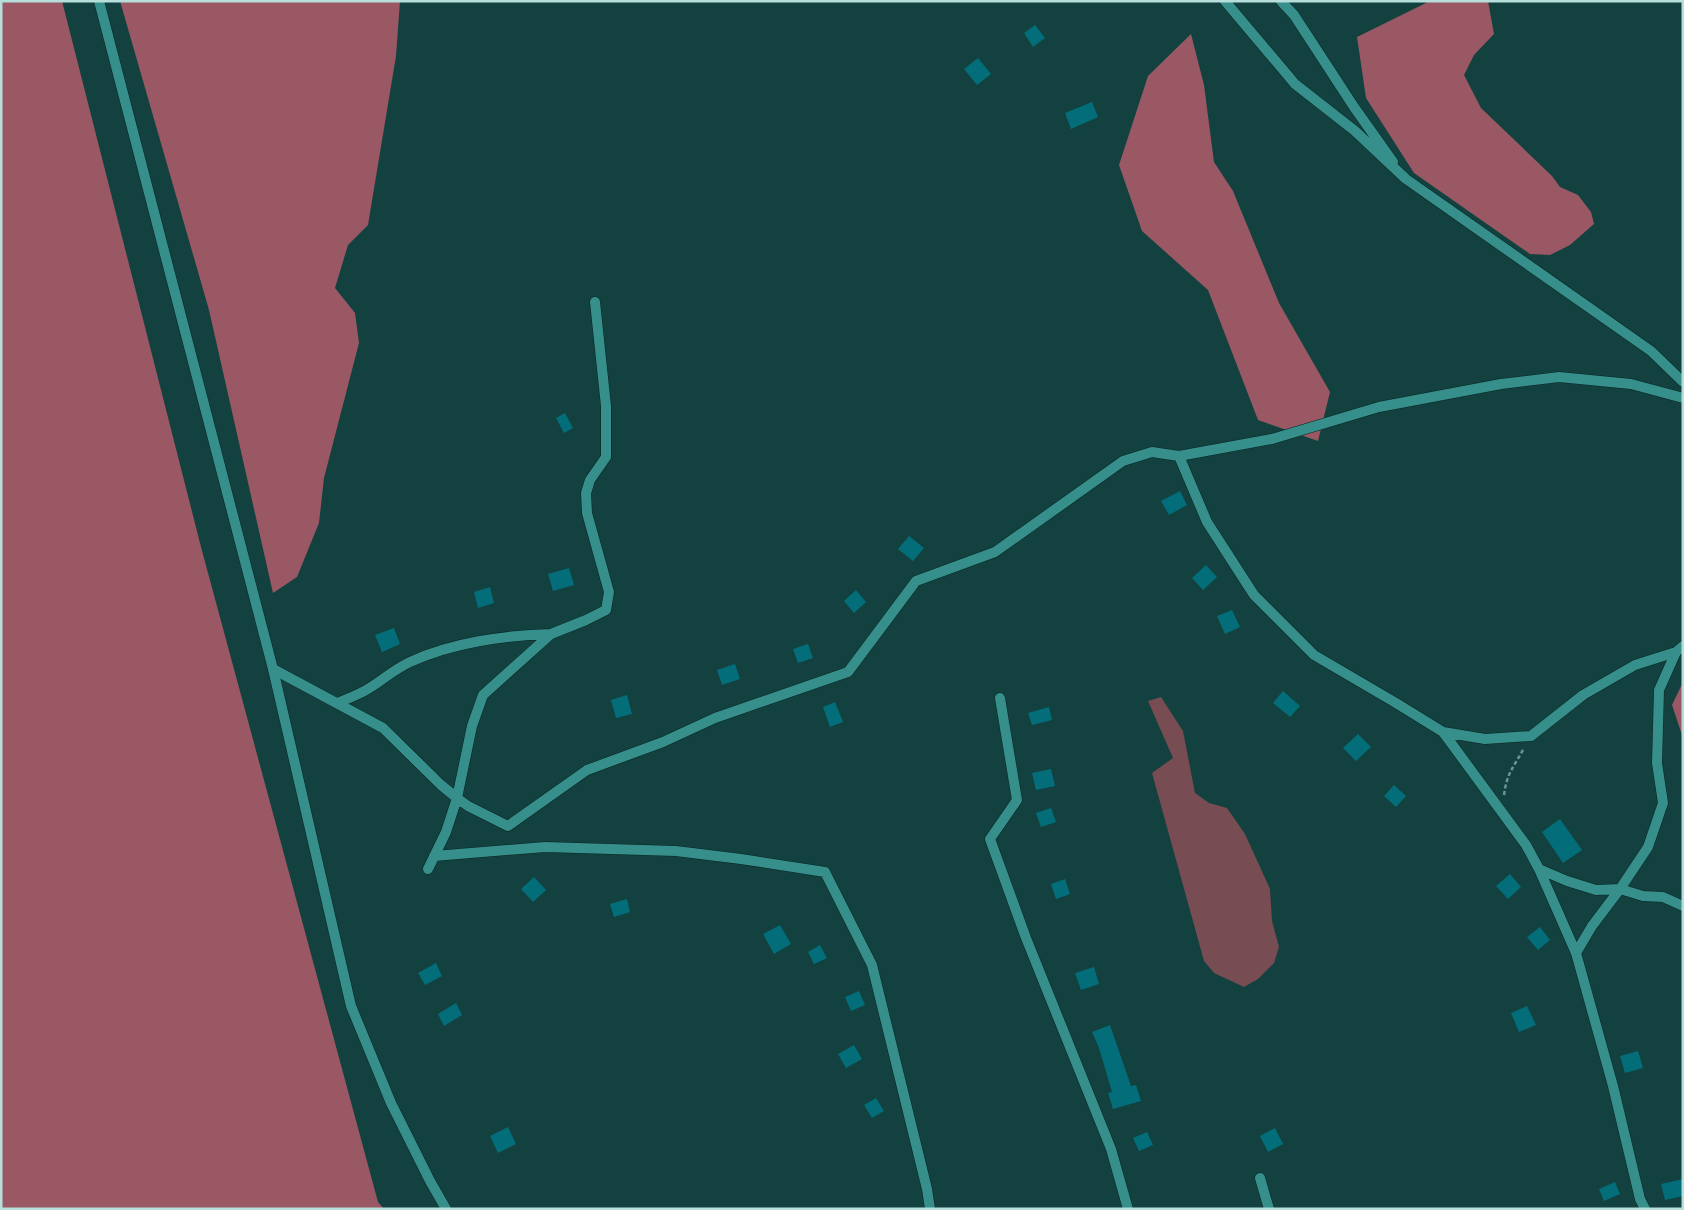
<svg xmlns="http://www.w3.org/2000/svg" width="1684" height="1210" viewBox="0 0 1684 1210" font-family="'Sofia Sans Condensed',sans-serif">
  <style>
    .green { fill: #774c52 }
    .forest { fill: #995863 }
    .building { fill: #046d7a }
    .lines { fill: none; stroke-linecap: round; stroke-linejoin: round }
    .minor-casing { stroke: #092524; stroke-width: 11 }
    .tertiary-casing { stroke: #092524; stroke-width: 11 }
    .path { stroke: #699592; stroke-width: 2.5; stroke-dasharray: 4 2.5; stroke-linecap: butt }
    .minor { stroke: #368f8a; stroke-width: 10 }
    .tertiary { stroke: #368f8a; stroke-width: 10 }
  </style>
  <rect width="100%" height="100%" fill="#12413f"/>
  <path class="green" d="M1161,697L1183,731L1195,793L1209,803L1227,808L1245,834L1270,889L1272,921L1279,947L1274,963L1258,979L1244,987L1214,973L1204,961L1152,773L1173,758L1148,701Z"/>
  <path class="forest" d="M1,1H62L201,547L378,1202L384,1209H1Z
    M120,1H400L396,56L368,225L348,245L335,288L355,313L359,343L324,478L319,523L297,577L273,593L209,310Z
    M1430,1H1488L1494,34L1474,55L1464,75L1481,108L1552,176L1560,187L1578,195L1591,212L1594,224L1570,245L1550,255L1530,254L1414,173L1366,98L1357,37Z
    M1191,34L1204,85L1214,162L1233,191L1279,303L1330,392L1318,441L1258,420L1208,290L1142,231L1119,165L1148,76Z
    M1683,682V738L1672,705Z"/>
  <path class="building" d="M1035,25L1045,38L1033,47L1024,33Z
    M978,58L991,74L977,85L964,69Z
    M1092,102L1098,117L1071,129L1065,113Z
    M565,413L573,428L564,433L556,418Z
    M1180,491L1187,505L1169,515L1161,501Z
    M909,536L924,548L913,561L898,549Z
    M1206,565L1217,577L1203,590L1192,578Z
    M569,568L574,585L553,591L548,574Z
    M490,587L494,603L478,608L474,592Z
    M856,590L866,602L854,613L844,601Z
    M1232,610L1240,627L1225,634L1217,616Z
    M394,628L400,644L382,652L375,635Z
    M808,644L813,658L798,663L793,649Z
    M735,664L740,679L722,685L717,670Z
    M1283,691L1300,706L1290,717L1273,703Z
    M627,695L632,714L616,718L611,700Z
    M835,702L843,722L830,727L823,707Z
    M1049,707L1052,720L1032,725L1028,713Z
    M1358,734L1371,747L1356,761L1343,748Z
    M1051,769L1055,786L1036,790L1032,773Z
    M1394,785L1406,796L1396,807L1384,796Z
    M1051,808L1056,822L1041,827L1036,813Z
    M1560,819L1582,850L1563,863L1542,832Z
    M1510,874L1521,887L1508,899L1496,886Z
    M534,877L546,890L533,902L521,889Z
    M1065,879L1070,894L1056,899L1051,884Z
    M627,899L630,912L614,917L610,904Z
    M780,925L791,944L774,954L763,934Z
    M1540,927L1550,940L1538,950L1527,937Z
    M820,945L827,958L814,964L808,952Z
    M436,963L442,976L425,985L418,973Z
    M1094,967L1099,984L1081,990L1075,973Z
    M859,991L865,1005L851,1011L845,997Z
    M456,1003L462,1015L444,1026L438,1014Z
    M1527,1006L1536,1025L1519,1032L1511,1013Z
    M1110,1025L1131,1086L1136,1085L1141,1101L1113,1109L1108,1093L1112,1092L1099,1048L1092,1032Z
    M854,1045L862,1059L846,1068L838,1054Z
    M1638,1051L1643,1068L1625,1073L1620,1056Z
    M876,1098L884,1111L872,1118L864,1105Z
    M508,1127L516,1144L498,1153L490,1136Z
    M1275,1128L1283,1144L1268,1152L1260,1136Z
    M1147,1132L1153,1145L1139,1151L1133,1138Z
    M1683,1179V1196L1665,1200L1661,1184Z
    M1615,1182L1620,1194L1604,1201L1599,1189Z"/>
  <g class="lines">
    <g class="minor-casing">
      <path id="minor" d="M1225,1L1295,84L1355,131L1406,179L1651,351L1683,382
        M1281,1L1294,15L1354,107L1393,162
        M1179,456L1272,439L1379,407L1501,384L1559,377L1631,384L1683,398
        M273,669L383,728L441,785L457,798L468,806L508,826L587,770L663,742L715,718L848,672L916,581L995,552L1123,461L1152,452L1179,456L1207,522L1254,595L1314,655L1396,703L1443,732L1526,845L1539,869L1576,953L1613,1086L1640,1199L1645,1209
        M1000,698L1017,800L990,839L1026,938L1111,1149L1128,1209
        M337,703C347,699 358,695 368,689C383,680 393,670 410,662C451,643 505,635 551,634
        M1443,732L1485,739L1531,736L1583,695L1635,665L1676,652
        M434,856L545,847L676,851L741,859L825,872L872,965L927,1189L930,1209
        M428,869L446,832L457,798L472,726L483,695L551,634L586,620L606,610L609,592L587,513L586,493L590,480L606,457V406L595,302
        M1539,869L1567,881L1596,890L1620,889L1643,896L1663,897L1683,906
        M1576,953L1592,926L1620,889L1648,847L1663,803L1657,763L1659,690L1676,652L1683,646
        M1260,1178L1269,1209"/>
    </g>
    <g class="tertiary-casing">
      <path id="tertiary" d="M99,1L273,669L351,1006L391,1103L430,1181L446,1209"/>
    </g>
    <path class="path" d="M1504,795C1507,772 1514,767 1524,748"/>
    <use href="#minor" class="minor"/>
    <use href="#tertiary" class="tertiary"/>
  </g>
  <rect width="1684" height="1210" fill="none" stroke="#b6dedb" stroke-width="5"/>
</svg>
